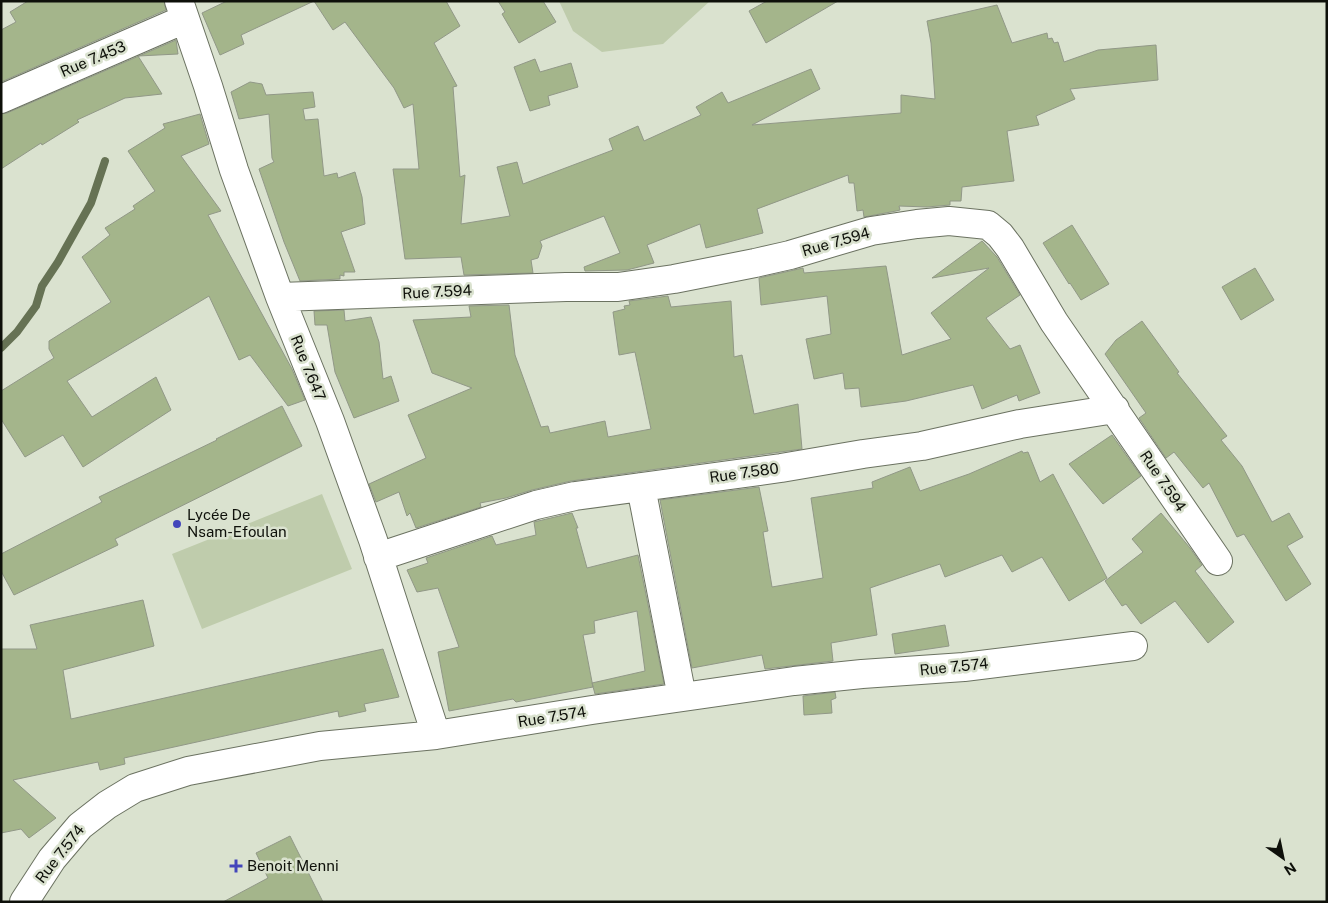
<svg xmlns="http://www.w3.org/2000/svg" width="1328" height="903" viewBox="0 0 1328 903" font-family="'Public Sans',sans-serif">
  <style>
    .green { fill: #bfccac }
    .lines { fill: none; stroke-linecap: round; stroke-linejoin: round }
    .stream { stroke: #667254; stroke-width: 8 }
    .building { fill: #a4b58b; stroke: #919887 }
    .street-casing { stroke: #6b7261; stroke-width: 30 }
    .street { stroke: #fff; stroke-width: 28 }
    .poi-dot { fill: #4346bb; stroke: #dae2cf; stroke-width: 2 }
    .labels { text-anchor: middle; stroke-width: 5; stroke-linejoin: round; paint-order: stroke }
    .street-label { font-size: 15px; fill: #0e100a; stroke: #dae2cf }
    .poi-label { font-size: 15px; fill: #0e100a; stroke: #dae2cf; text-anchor: start }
  </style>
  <rect width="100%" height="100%" fill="#dae2cf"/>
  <path class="green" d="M559,1H710L663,44L602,52L573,31Z
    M322,494L352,569L202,629L172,554Z"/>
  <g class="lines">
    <path class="stream" d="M1,348L17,332L36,306L42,286L58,262L91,203L105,161"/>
  </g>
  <path class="building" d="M28,1H164L166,10L1,82V30L16,22L10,12Z
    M227,1H314L241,35L244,44L220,55L202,13Z
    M314,1H446L460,26L434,43L457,86L453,87L460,177L465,175L461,224L510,216L497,167L517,162L523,184L613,150L609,139L638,126L644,141L701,115L696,107L722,92L728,103L811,69L820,89L752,125L901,113V95L935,99L931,43L927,21L997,5L1012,43L1047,33L1048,39L1052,38L1054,43L1058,42L1064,62L1098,50L1156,45L1158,80L1070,89L1075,99L1036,116L1039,125L1007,131L1014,181L962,187L961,201H950V205L927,207L899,206L900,210L896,211L864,217L863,210L857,211L854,183H849L848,175L757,209L763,233L706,248L700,224L647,245L654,263L627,270L585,271L584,267L620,253L604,216L540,241L542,246L538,258L531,260L533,273L464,275L461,257L405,259L393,169H419L413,104L404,108L394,88L345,22L333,30Z
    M498,1H543L556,22L519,43L502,14L505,12Z
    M767,1H838L766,43L749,11Z
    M176,40L178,54L138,56L162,94L125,98L77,120L79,122L42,145L41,143L1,169V114L7,113Z
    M535,59L540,72L571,63L578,87L548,96L550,105L530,111L514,67Z
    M250,82L262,84L266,95L313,92L315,107L303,109L305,120L318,119L324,176L337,173L338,178L355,172L362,197L365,224L341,232L355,272H344V276L340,275V279L300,281L284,242L259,169L274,162L272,158L269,114L239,119L231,92Z
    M200,114L209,144L181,156L221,211L208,215L292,369L305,400L288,406L250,355L239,360L209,296L67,381L92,417L156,377L171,410L83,467L63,435L25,457L1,419V391L54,358L49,349V341L111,302L82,257L110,235L105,228L135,209L133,206L155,191L128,151L165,128L163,124Z
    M1072,225L1109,284L1081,300L1070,283L1069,284L1043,243Z
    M982,241L997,257L1020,295L986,318L1010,349L1020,345L1040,393L1019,401L1017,395L982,409L973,385L906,401L861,407L859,388L845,389L843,373L814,379L806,339L831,334L827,296L761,305L759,278L803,268L804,273L886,266L902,355L951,339L931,313L989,268L932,278Z
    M1255,268L1274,300L1241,320L1222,287Z
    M668,296L671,307L731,301L734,357L742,355L754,414L798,404L802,449L571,481L532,490L506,498L480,503L481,507L416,528L410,513L407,516L399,492L376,502L369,484L426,458L408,415L472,388L432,373L413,320L471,317L469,306L509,305L515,355L541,427L548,426L550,433L605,421L608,437L651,429L635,352L619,355L613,312L625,309L624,306L630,305L629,301Z
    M344,310L345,321L371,317L379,342L383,379L391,376L399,401L354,418L335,372L327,325H315L314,311Z
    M1142,321L1179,372L1177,373L1227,436L1221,440L1242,466L1272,522L1289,513L1303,537L1287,546L1311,584L1286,601L1244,534L1237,537L1209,483L1203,488L1174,452L1166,458L1139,418L1146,413L1105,354L1116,340Z
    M282,406L302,446L115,539L118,545L14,595L1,571V554L102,502L99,497L217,440L216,439Z
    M1112,435L1141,476L1103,504L1069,464Z
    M1022,451L1023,453L1028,452L1040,482L1053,474L1107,578L1069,601L1042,557L1012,572L1002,555L945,577L940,564L870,588L877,635L831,643L833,661L765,669L762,655L692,668L660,500L759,487L768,531L763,532L772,587L823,578L811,498L873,488L872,482L910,467L920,491L969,474Z
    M572,513L578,528H576L587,568L638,555L664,684L595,694L592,683L645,671L637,611L594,621L595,633L583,635L593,687L516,702L513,699L449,711L438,652L459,647L438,588L417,592L407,570L428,563L426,558L492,536L496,545L536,535L534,522Z
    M1161,513L1190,548L1202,565L1195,571L1234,622L1208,643L1175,601L1141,624L1126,604L1122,606L1105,581L1143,552L1132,539Z
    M143,600L154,646L63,670L71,719L383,649L399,697L364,704L366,711L339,717L338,711L124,758L125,764L100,770L98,762L13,780L56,818L29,838L21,829L1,833V649H37L30,625Z
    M945,625L949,646L895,654L892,634Z
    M835,692L836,698L831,700L832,713L804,715L803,696Z
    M290,836L323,902H223L268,878L256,853Z"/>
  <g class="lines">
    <g class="street-casing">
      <path id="street" d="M179,1L208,86L234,170L280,297L330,421L373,540L436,735
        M1,99L185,19
        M280,297L566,287H618L674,279L755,263L790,255L871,231L917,224L949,221L988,225L1000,235L1010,248L1054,322L1218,561
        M641,487L682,697
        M378,557L536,505L575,496L781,468L863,454L922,446L1020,424L1115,409
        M24,902L52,859L80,826L107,805L135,788L188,771L320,746L436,735L592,710L794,681L862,674L964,667L1133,646"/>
    </g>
    <use href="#street" class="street"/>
  </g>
  <g class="poi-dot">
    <circle cx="177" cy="524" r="5"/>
    <path d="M233.5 858.5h5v5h5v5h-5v5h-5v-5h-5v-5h5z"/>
  </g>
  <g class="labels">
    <g class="street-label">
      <text transform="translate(93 59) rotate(-23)" y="5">Rue 7.453</text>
      <text transform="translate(836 242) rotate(-16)" y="5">Rue 7.594</text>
      <text transform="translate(437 292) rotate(-3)" y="5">Rue 7.594</text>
      <text transform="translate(308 368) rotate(68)" y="5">Rue 7.647</text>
      <text transform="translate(744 473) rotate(-8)" y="5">Rue 7.580</text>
      <text transform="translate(1163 481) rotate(56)" y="5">Rue 7.594</text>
      <text transform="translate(954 667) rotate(-6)" y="5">Rue 7.574</text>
      <text transform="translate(552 717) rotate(-9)" y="5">Rue 7.574</text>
      <text transform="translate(60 854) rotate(-52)" y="5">Rue 7.574</text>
    </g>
    <g class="poi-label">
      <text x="187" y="520">Lycée De<tspan x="187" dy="17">Nsam-Efoulan</tspan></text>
      <text x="247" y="871">Benoit Menni</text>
    </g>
  </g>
  <rect width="1328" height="903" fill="none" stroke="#0e100a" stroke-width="5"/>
  <g transform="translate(1283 858) rotate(147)" stroke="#dae2cf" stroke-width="4" paint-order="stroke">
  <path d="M0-4L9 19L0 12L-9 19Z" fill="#0e100a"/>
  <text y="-8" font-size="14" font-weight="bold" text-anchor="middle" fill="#0e100a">N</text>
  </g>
</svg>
